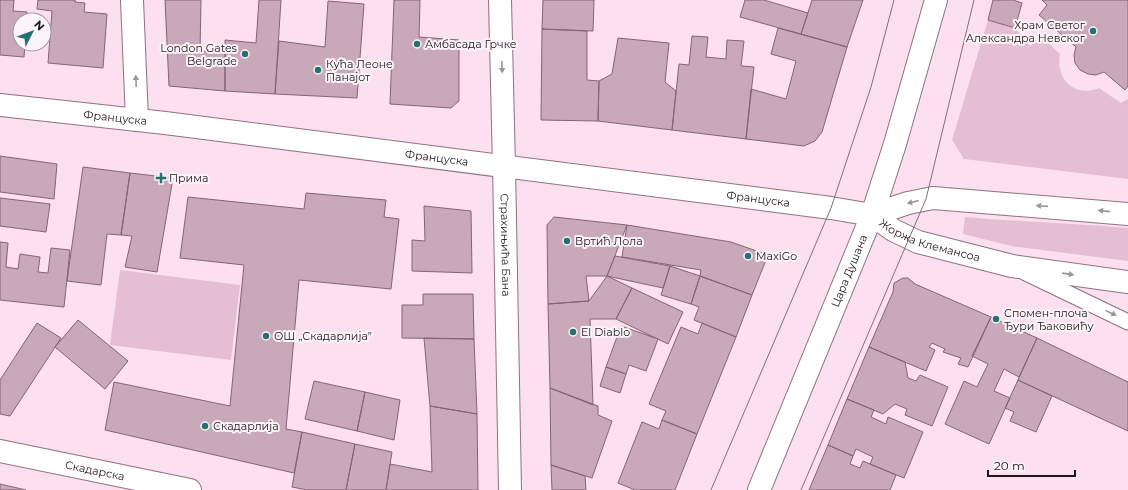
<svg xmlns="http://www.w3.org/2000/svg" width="1128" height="490" viewBox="0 0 1128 490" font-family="Montserrat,sans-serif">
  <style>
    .green { fill: #e6bed3 }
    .building { fill: #c9a8ba; stroke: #826475 }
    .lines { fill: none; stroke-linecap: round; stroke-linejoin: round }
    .service-casing { stroke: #8f7181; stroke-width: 17 }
    .pedestrian-casing { stroke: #8f7181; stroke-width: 24 }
    .minor-casing { stroke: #8f7181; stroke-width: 24 }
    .secondary-casing { stroke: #8f7181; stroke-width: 24 }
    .service { stroke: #fff; stroke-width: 15 }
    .pedestrian { stroke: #fff; stroke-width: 22 }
    .minor { stroke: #fff; stroke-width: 22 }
    .secondary { stroke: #fff; stroke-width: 22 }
    .tram { stroke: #816f79; stroke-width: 1 }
    .oneway { fill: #9a9598 }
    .poi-dot { fill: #267170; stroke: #fbf4f8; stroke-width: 1.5 }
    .labels { text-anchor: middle; stroke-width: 4; stroke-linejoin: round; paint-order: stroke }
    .poi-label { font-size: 11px; fill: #1f141a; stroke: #fbf4f8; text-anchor: start }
    .street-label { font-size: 11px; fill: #1f141a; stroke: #fbf4f8 }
  </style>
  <rect width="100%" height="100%" fill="#fce0ef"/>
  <path class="green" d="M988,20L1015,28L1030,46L1043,38L1060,54C1055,78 1074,98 1099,88L1121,103L1128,99V179L964,159L952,140Z
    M965,217C1020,222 1074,223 1128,228V261L1011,246L963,234Z
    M120,270L240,285L231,360L110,345Z"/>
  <path class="building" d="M0,0H14L13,11L27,12V20H20V44H25L24,57L0,55Z
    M38,0H75V2L85,3L84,12L107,14L103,68L48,63L52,11L37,9Z
    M165,0H201L200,51L225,52V91L169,86Z
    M259,0H281L275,94L225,91V40L256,43Z
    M394,0H420L419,37L459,40V101L451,108L390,104Z
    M543,0H594L593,31L542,29Z
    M745,0H764L808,13L801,34L740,17Z
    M812,0H863L847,47L801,34Z
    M993,0H1013L1022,3L1015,28L988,20Z
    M1042,0H1128V86L1125,90L1104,72L1096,75L1088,74L1080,70L1075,63L1074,55L1076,47L1039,15L1047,5Z
    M328,1L364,4L357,98L275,94L279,41L325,47Z
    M778,28L847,47L822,132L815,141L804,146L746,139L751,89L786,99L796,61L771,54Z
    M542,29L587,31V80L599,81L598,121L541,120Z
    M692,36L708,37L706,57L726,59L727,40L744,41L741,66L754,67L746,139L672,130L679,64L689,65Z
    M618,38L669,43L665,82L676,91L672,130L598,121L599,81L612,74Z
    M0,156L57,164L54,199L0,192Z
    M83,167L130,173L121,235L107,234L101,285L67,281Z
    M130,173L173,178L157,272L125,267L132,236L121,235Z
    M306,193L386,200L384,217L399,219L391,289L299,280L286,429L302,432L294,473L105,430L114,382L230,406L244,265L180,258L188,197L304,209Z
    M0,198L50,204L46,232L0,226Z
    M424,206L471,211L472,273L412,271V240L425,241Z
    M554,217L627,225L607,276H586L589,301L548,304L547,225Z
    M627,225L731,242L768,255L752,295L700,276L701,270L622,257Z
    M0,242L8,243L6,267L18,269L20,254L40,257L38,272L48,273L51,248L70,250L64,307L0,300Z
    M615,256L670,266L663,288L607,276Z
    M670,266L700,276L691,304L661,295Z
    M607,276L632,288L616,319H590L593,405L550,388L548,304L589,301Z
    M700,276L752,295L736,337L694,320L699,307L691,304Z
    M903,278H908L915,284L991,317L968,367L958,364L961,358L943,352L945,349L932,343L929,347L935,350L926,371L869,347L893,292L894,283Z
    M632,288L683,312L668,344L616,319Z
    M423,294H473L474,339L402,338V305H423Z
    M991,317L1037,338L1019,377L1004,369L994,391L1010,398L989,444L945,424L964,381L977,387L988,364L972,356Z
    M78,320L128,361L105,389L55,347Z
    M37,323L61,338L10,416L0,414V380Z
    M702,323L736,337L697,434L662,420L666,411L649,404L681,327L698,334Z
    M621,326L658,339L646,371L629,365L626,374L606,367Z
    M424,338L474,339L477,414L430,406Z
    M1037,338L1128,382V431L1018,380Z
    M869,347L905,362L908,378L916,381L920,375L948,387L932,426L905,415L907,409L895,404L883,414L847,399Z
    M606,367L626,374L620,393L600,386Z
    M1018,380L1052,396L1036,432L1010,421L1014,412L1005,408Z
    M314,381L365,392L357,431L305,419Z
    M550,388L598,406V415L612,421L592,478L551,465Z
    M365,392L400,400L394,440L357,431Z
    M847,399L874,410L871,417L886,424L888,417L923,432L904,478L870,464L873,457L856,449L853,456L828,445Z
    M430,406L477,414L478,490H386L390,464L432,472Z
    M662,420L697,434L675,490H635L618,483L642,422L659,429Z
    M302,432L355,444L346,490H307L292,487Z
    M355,444L392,452L386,490H346Z
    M828,445L853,456L850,464L860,468L863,461L896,475L890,490H809Z
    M551,465L585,476L586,490H552Z
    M0,484L26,490H0Z"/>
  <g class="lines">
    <g class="service-casing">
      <path id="service" d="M1026,273L1128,322"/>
    </g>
    <g class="pedestrian-casing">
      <g id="pedestrian">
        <path id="s1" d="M504,166L510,490"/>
        <path id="s2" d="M0,451L190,490"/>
      </g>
    </g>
    <g class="minor-casing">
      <path id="minor" d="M132,0L137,120
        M500,0L504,166"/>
    </g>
    <g class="secondary-casing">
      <g id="secondary">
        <path id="s3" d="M0,105L165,123L831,208L872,215L893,230L918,242L1012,266L1128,282"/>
        <path d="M872,215L908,203L933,198L1128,214"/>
        <path id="s4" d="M759,490L872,215L895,144L936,0"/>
      </g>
    </g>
    <use href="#service" class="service"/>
    <use href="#pedestrian" class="pedestrian"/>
    <use href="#minor" class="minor"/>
    <use href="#secondary" class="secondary"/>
    <path class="tram" d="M711,490L831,208L871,87L894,0
      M801,490L926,199L974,0"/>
  </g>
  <defs><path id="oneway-solid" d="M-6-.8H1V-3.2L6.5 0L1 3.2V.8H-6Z"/></defs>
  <g class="oneway">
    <use href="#oneway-solid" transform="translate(502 67) rotate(88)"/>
    <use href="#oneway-solid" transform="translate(136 81) rotate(-92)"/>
    <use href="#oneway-solid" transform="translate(913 202) rotate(166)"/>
    <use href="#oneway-solid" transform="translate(1042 206) rotate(-176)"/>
    <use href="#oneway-solid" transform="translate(1104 211) rotate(-174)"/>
    <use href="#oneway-solid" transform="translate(1068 274) rotate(8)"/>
    <use href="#oneway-solid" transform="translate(1111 313) rotate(26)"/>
  </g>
  <g class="poi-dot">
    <circle cx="1093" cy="31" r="4"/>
    <circle cx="417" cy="44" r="4"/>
    <circle cx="245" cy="54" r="4"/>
    <circle cx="318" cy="70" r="4"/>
    <path d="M159 172h4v4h4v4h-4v4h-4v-4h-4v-4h4z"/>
    <circle cx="567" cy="241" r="4"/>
    <circle cx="748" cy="256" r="4"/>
    <circle cx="996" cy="319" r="4"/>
    <circle cx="573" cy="332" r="4"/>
    <circle cx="266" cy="336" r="4"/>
    <circle cx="205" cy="426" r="4"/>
  </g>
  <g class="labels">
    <g class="poi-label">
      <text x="1085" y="29" text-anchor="end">Храм Светог<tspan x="1085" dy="13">Александра Невског</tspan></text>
      <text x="425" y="48">Амбасада Грчке</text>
      <text x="237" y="52" text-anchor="end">London Gates<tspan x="237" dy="13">Belgrade</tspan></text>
      <text x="326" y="68">Кућа Леоне<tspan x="326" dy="13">Панајот</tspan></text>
      <text x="169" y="182">Прима</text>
      <text x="575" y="245">Вртић Лола</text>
      <text x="756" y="260">MaxiGo</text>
      <text x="1004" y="317">Спомен-плоча<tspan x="1004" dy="13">Ђури Ђаковићу</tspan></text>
      <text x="581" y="336">El Diablo</text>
      <text x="274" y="340">ОШ „Скадарлија”</text>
      <text x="213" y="430">Скадарлија</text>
    </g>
    <g class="street-label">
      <text dy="4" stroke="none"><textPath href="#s3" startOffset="116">Француска</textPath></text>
      <text dy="4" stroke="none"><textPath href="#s3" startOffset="440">Француска</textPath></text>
      <text dy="4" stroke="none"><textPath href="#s3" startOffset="764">Француска</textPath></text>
      <text dy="4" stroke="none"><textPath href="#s3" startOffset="943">Жоржа Клемансоа</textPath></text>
      <text dy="4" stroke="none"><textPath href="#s1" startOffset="79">Страхињића Бана</textPath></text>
      <text dy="4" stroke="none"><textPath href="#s4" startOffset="237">Цара Душана</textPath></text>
      <text dy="4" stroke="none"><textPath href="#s2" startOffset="97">Скадарска</textPath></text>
    </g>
  </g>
  <g transform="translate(32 32) rotate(48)"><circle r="19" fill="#fbf4f8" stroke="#a39a9f"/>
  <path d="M0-3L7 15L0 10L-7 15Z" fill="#267170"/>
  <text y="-6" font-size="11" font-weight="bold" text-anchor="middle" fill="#1f141a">N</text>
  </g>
  <path d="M988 470v6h87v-6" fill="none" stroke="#1f141a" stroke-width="2"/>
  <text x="994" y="470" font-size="12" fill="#1f141a" stroke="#fbf4f8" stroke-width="3" paint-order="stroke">20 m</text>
</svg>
